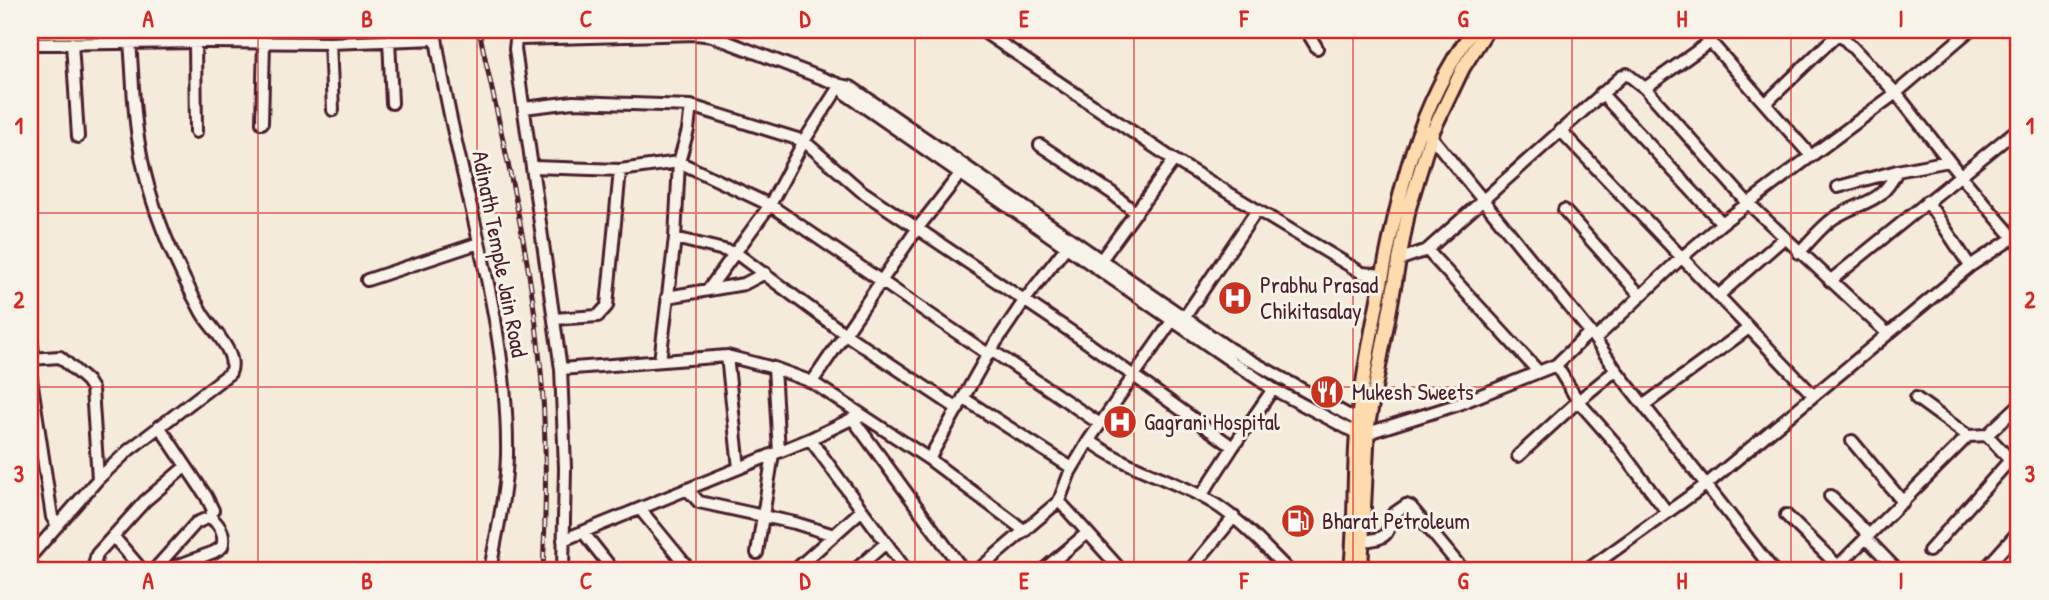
<svg xmlns="http://www.w3.org/2000/svg" width="2049" height="600" viewBox="0 0 2049 600" font-family="'Patrick Hand',sans-serif">
  <style>
    .lines { fill: none; stroke-linecap: round; stroke-linejoin: round }
    .minor-casing { stroke: #4a1f2b; stroke-width: 16 }
    .major-casing { stroke: #4a1f2b; stroke-width: 18 }
    .minor { stroke: #f7f3e8; stroke-width: 10 }
    .major { stroke: #fedbac; stroke-width: 12 }
    .rail-casing { stroke: #4a1f2b; stroke-width: 5 }
    .rail { stroke: #f7f3e8; stroke-width: 2.5; stroke-dasharray: 8; stroke-linecap: butt }
    .grid { fill: none; stroke: #d62828; stroke-width: 2; stroke-opacity: 0.55 }
    .labels { text-anchor: middle; stroke-width: 6; stroke-linejoin: round; paint-order: stroke }
    .street-label { font-size: 23px; fill: #4a1f2b; stroke: #f7f3e8 }
    .poi-label { font-size: 23px; fill: #4a1f2b; stroke: #f7f3e8; text-anchor: start }
    .neatline { fill: none; stroke: #d62828; stroke-width: 2.5 }
    .grid-label { font-size: 23px; text-anchor: middle; font-weight: bold; fill: #d62828 }
  </style>
  <rect width="100%" height="100%" fill="#f5ebda"/>
  <filter id="ink" filterUnits="userSpaceOnUse"><feTurbulence type="fractalNoise" baseFrequency=".0143" numOctaves="2"/><feDisplacementMap in="SourceGraphic" scale="14" xChannelSelector="R" yChannelSelector="G"/><feConvolveMatrix kernelMatrix="1 2 1 2 8 2 1 2 1" color-interpolation-filters="sRGB"/></filter>
  <g filter="url(#ink)">
    <g class="lines">
      <g class="minor-casing">
        <path id="minor" d="M435,30C454,172 509,309 507,455C506,494 497,531 490,570
          M981,30L1174,160L1362,273L1383,275
          M1306,30L1317,48
          M1700,30L1811,156L1896,93L1970,30
          M1836,30L1896,93L1960,175L2019,244
          M389,40L392,103
          M195,42L196,132
          M72,43L78,137
          M330,43L333,110
          M30,44L206,42L330,43L436,39
          M840,85L847,95L1225,357L1273,389L1358,434L1367,436L1374,431L1456,405L1556,365L1590,332
          M1645,88L1747,202L1888,334
          M1601,93L1722,223
          M1766,103L1842,30
          M524,108L573,102L691,106L804,141L860,190L1085,341L1233,447
          M262,123L264,42
          M1426,130L1590,332L1616,370L1773,570
          M1560,130L1813,395
          M1040,145L1112,193L1136,213
          M533,167L620,170L679,162L770,205L988,354
          M1838,187L1897,171L1949,161
          M1927,201L1970,266
          M1564,210L1641,296
          M675,238L736,253L845,334L958,409
          M1427,250L1537,370
          M1799,253C1810,241 1821,227 1834,218C1863,200 1881,205 1897,171
          M1101,260L1174,160
          M1398,260L1427,250L1621,77L1627,74L1645,88L1711,41
          M367,280L479,243
          M1830,281L2019,128
          M708,290L770,205L804,141L840,85
          M1718,296L1784,238
          M667,297L744,284L765,273
          M1184,318L1257,210
          M554,319L598,316L607,306L620,170
          M30,334L34,359
          M1595,339L1681,258L1722,223L1811,156
          M991,350L1100,424
          M727,356L739,468
          M30,359L60,357L87,381L92,389L98,479
          M660,361L675,238L679,162L688,130L691,106
          M1556,365L1578,401L1615,443L1667,512
          M774,368L779,452
          M561,369L727,356L774,368L812,382L929,459L1025,531
          M30,372L52,517L57,525
          M812,382L917,229L960,174
          M963,398L1072,468
          M1644,405L1749,328
          M852,418L963,570
          M159,426L206,496L213,510L210,517
          M1987,435L2019,405
          M1968,436L1987,435L2019,469
          M810,439L906,570
          M1089,440C1123,466 1164,477 1201,496C1236,514 1261,543 1288,570
          M1852,441L1903,502
          M1518,456L1578,401L1616,370
          M929,459L988,354L1024,301L1067,246
          M687,489L699,502L795,523L834,535
          M1201,496L1233,447L1273,389
          M1830,496L1869,535
          M1059,501L1121,570
          M640,509L690,570
          M1786,515L1838,566
          M583,532L613,570
          M113,536L142,570
          M1866,538L1897,570
          M563,540L810,439L860,415
          M1363,541C1387,538 1387,537 1393,514L1406,505L1411,507L1463,570
          M1929,551L2010,460
          M757,553L773,454
          M30,557L98,479L129,450L230,373C239,353 211,329 202,313C174,262 148,202 139,144C133,111 133,76 130,42
          M30,563L34,570
          M93,570L97,554L145,501L186,466
          M154,570L196,523L210,517C220,525 226,534 222,547L214,552L166,570
          M563,570L565,468L561,369L515,49L516,41L520,39L696,34L712,36L840,85L851,87L1230,349L1364,424
          M795,570L862,510
          M855,570L886,543
          M978,570L1059,501L1070,472L1089,440L1172,321
          M1043,570L1087,533
          M1190,570L1234,517
          M1587,570L1707,484L1970,266L2019,234
          M1834,570L1968,436L1916,398
          M1984,570L2019,531"/>
      </g>
      <g class="major-casing">
        <path id="major" d="M30,32L250,30
          M1351,570C1356,521 1353,470 1358,421C1362,378 1371,336 1379,294C1398,198 1414,111 1473,30
          M1361,570L1368,425L1409,208L1431,135L1463,68L1487,30"/>
      </g>
      <use href="#minor" class="minor"/>
      <use href="#major" class="major"/>
      <g class="rail-casing">
        <path id="rail" d="M479,30C501,133 527,237 538,342C547,418 547,494 543,570"/>
      </g>
      <use href="#rail" class="rail"/>
    </g>
  </g>
  <path class="grid" d="M258,30V570M477,30V570M696,30V570M915,30V570M1134,30V570M1353,30V570M1572,30V570M1791,30V570M30,213H2019M30,387H2019"/>
  <defs>
    <g id="hospital-disc" transform="scale(1.75)"><circle r="9.5" fill="#c8321e" stroke="#f7f3e8"/><path d="M-5-5h3v3.5h4V-5h3V5h-3V1.5h-4V5h-3Z" fill="#fff"/></g>
    <g id="restaurant-disc" transform="scale(1.75)"><circle r="9.5" fill="#c8321e" stroke="#f7f3e8"/><path d="M-5-6h1v4h1v-4h1v4h1v-4h1v5L-1.5 .5V6h-2V.5L-5-1ZM5-6V6H3V1.5H1.5Q1.5-4 5-6Z" fill="#fff"/></g>
    <g id="fuel-disc" transform="scale(1.75)"><circle r="9.5" fill="#c8321e" stroke="#f7f3e8"/><path d="M-5.5-6h7V0h2V4h1.3V-2.5L3-4.5l.8-.8L6-3V5H2.5V1h-1V6h-7ZM-4.2-4.7v3.2H.2V-4.7Z" fill="#fff"/></g>
  </defs>
  <g fill-rule="evenodd">
    <use href="#hospital-disc" x="1235" y="298"/>
    <use href="#restaurant-disc" x="1327" y="392"/>
    <use href="#hospital-disc" x="1120" y="422"/>
    <use href="#fuel-disc" x="1298" y="521"/>
  </g>
  <g class="labels">
    <g class="street-label">
      <text transform="translate(500 254) rotate(79)" y="8">Adinath Temple Jain Road</text>
    </g>
    <g class="poi-label">
      <text x="1260" y="293">Prabhu Prasad<tspan x="1260" dy="26">Chikitasalay</tspan></text>
      <text x="1352" y="400">Mukesh Sweets</text>
      <text x="1144" y="430">Gagrani Hospital</text>
      <text x="1322" y="529">Bharat Petroleum</text>
    </g>
  </g>
  <rect width="2049" height="600" fill="none" stroke="#f7f3e8" stroke-width="77"/>
  <rect x="38" y="38" width="1972" height="524" class="neatline"/>
  <g class="grid-label">
    <text x="148" y="27">A</text>
    <text x="367" y="27">B</text>
    <text x="586" y="27">C</text>
    <text x="805" y="27">D</text>
    <text x="1024" y="27">E</text>
    <text x="1244" y="27">F</text>
    <text x="1463" y="27">G</text>
    <text x="1682" y="27">H</text>
    <text x="1901" y="27">I</text>
    <text x="19" y="134">1</text>
    <text x="2030" y="134">1</text>
    <text x="19" y="308">2</text>
    <text x="2030" y="308">2</text>
    <text x="19" y="482">3</text>
    <text x="2030" y="482">3</text>
    <text x="148" y="589">A</text>
    <text x="367" y="589">B</text>
    <text x="586" y="589">C</text>
    <text x="805" y="589">D</text>
    <text x="1024" y="589">E</text>
    <text x="1244" y="589">F</text>
    <text x="1463" y="589">G</text>
    <text x="1682" y="589">H</text>
    <text x="1901" y="589">I</text>
  </g>
</svg>
